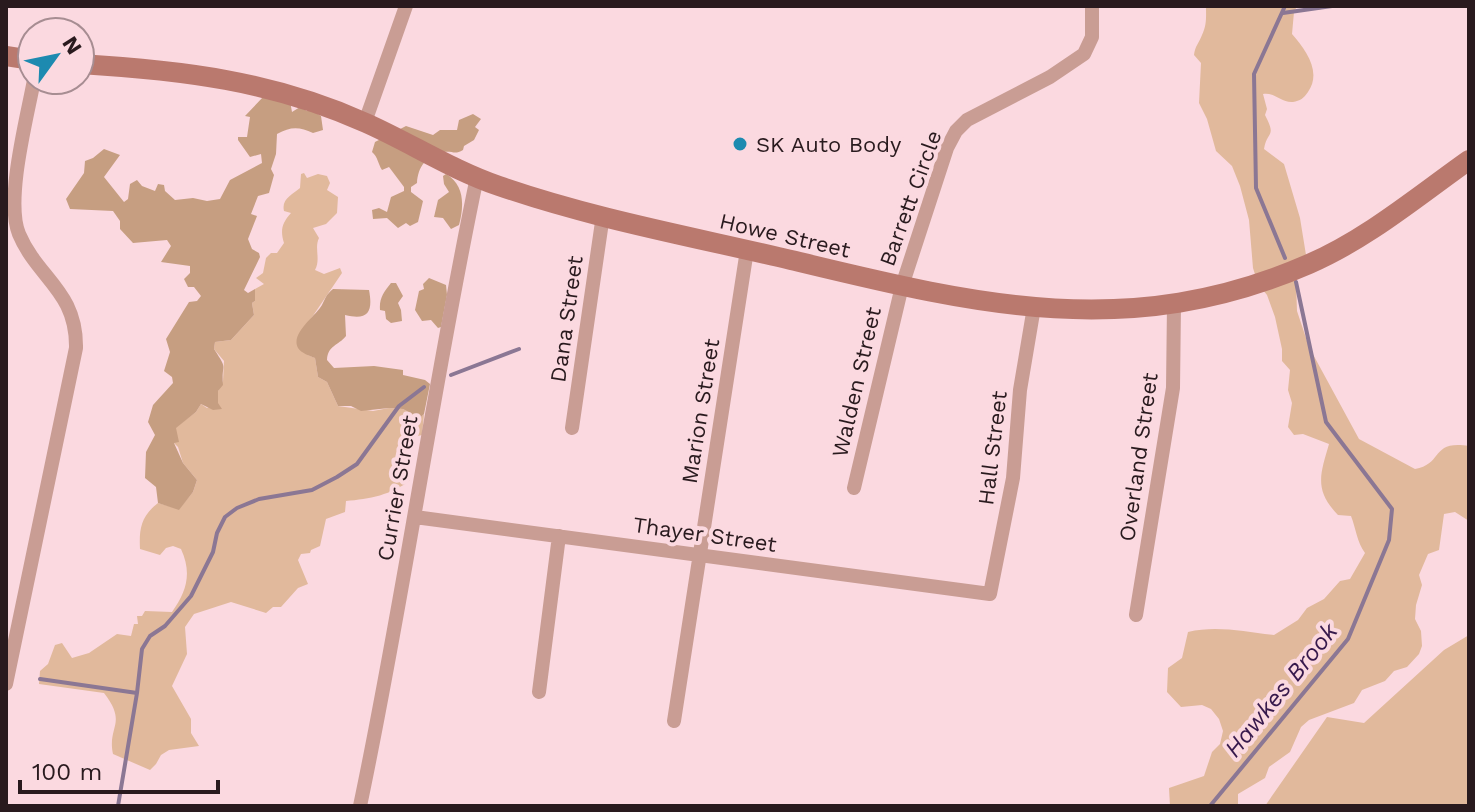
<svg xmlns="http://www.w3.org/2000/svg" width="1475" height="812" viewBox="0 0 1475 812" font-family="'Work Sans',sans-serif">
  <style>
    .green { fill: #e1b99c }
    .forest { fill: #c69e81 }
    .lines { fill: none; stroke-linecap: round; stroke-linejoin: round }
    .stream { stroke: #8b7794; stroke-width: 4 }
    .street { stroke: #c99d94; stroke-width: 14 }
    .secondary { stroke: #ba796e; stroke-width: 20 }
    .poi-dot { fill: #1d8ab0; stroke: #fbd9e0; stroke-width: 3 }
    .labels { text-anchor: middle; stroke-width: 8; stroke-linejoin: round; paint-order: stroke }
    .poi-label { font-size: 22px; fill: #291a1e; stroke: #fbd9e0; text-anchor: start }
    .street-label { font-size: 22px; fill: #291a1e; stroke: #fbd9e0 }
    .water-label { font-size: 24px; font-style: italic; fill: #37194c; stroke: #fbd9e0 }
  </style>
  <rect width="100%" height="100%" fill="#fbd9e0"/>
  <path class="green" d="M1206,6H1331L1318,10L1297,6L1294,12L1292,34C1306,50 1322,72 1308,92C1304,98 1300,101 1293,102C1281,103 1275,92 1263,94L1267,109L1265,115C1277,138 1267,130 1264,149L1284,164L1300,218L1306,255L1296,282L1297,311L1309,347L1359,439L1415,469C1444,464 1430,440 1469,446V521L1455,512L1444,514L1439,550L1428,554L1419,575L1422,585L1416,605L1415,619L1421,631L1422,646L1419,654L1407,667L1394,671L1385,681L1362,690L1354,703L1309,720L1301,727L1290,752L1269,767L1265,778L1238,794V806H1170L1169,788L1204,776L1212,752L1220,744L1223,731L1219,719L1211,709L1202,705L1181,707L1167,692L1168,668L1182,658L1188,632C1217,625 1245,632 1274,635L1298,620L1307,608L1324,599L1340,581L1350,579L1365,553C1357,542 1356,529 1351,516L1338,515C1314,490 1320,475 1329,444L1303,434L1294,435L1288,427L1292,403L1288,390L1290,370L1282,361V349L1275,317L1267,295L1258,284L1253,268L1249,220L1240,186L1232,166L1216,151L1207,119L1199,103L1201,63L1194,55C1195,46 1199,43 1202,35C1207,25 1206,16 1206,6Z
    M304,173L307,178L318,174L327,176L330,183L327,190L338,197L337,213L326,224L313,228L319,238C314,248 321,259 315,270L324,274L340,268L342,273L304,329L308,355L315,358L318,377L327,382L338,406L373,411L389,408L403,409L420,418L424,414L422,435L405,439C398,451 401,469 410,480C392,495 369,499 346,501L345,512L326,519L320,546L311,550L310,553L301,554L298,560L308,584L298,588L281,607H273L266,613L231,602L194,614L185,627L187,654L172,686L191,719V733L199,746L169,750L161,755L156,764L150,770L113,754C107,726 128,724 104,693L39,684L40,671L48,664L55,645L62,643L72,658L89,653L117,634L131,636L134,624H138L137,616H142L145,611L172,612C187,591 192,573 181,549L173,546L166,548L160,555L140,549C139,529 141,516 158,503L179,509L193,492L197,480L183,463L178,447L173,442L176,427L196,412L201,404L207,408L218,403V391L223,381L224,361L214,349L215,342L231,340L254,315L252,303L255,301V289L264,284L256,278L263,273L266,258L271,253H277L284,243C280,230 282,223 291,213L284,211C281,199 293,194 300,188L301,174Z
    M1469,635V806H1265L1327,717L1364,723L1444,650Z"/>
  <path class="forest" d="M263,97L290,101L292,112L300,107L307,111L311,110L321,116L323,130L313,133C300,127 291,126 277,134L276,154L271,169L274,175L269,193L258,196L251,214L257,216L248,239L252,249L259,253L260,257L244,290L248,293L255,289V301L252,303L254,315L231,340L215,342L214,349C229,372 221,361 223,385L218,391V403L222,409L213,410L201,404L196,412L176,428L179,442L174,443L183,463L197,480L193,492L179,510L158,503L156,487L145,478L146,452L155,435L148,422L153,405L173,383L172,377L164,371L170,352L166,339L189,302L197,301L201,296L194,287H188L184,279L190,273V266L161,262L171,246L167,240L133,243L120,229V221L113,211L70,209L66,199L84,173L85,161L93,158L104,149L120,155L104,177L124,202L128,199L130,184L137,180L142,186L155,191L158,184L164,185L165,191L175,200L193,198L207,201L220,199L230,180L262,163L261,154L250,157L238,140V137H247L250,117L245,116Z
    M473,114L481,119L475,127L479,130L474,140L464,146L463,150C455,155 453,151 444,152C426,155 418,167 417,183L411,187V192L423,201L418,222L410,226L406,223L398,228L387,218L373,219L372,210L379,208L387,212L391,197L404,191V187L389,167L382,170C378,164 378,157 372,152L375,142L406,126L433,135L440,130H457L459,120Z
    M446,174C465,185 464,206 459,225L451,229L443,218L434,217L438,200L449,192L444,184L443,176Z
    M429,278L446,285L447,295L441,327L438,328L431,320L422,321L415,310L419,291L424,289L423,284Z
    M391,283H396L403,296L398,303L401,310L402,321L391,323L386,319L385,311L380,310C379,298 384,292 391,283Z
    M333,289L369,290C373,311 369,321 345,315L346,336C338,346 328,345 327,360L334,368L374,366L403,370V375L425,380L430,384L424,414L420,418L403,409L389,408L361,411L351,406H338L327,382L318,377L315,358C310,356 301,353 298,348C290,333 316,316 322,305C326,297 326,295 333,289Z"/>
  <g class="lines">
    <path class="stream" d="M1283,13L1332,6
      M1285,258L1256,188L1254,74L1285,6
      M451,375L519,349
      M40,679L137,693L118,806
      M137,693L142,649L150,636L165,626L191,596L213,552L217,533L225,517L237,508L259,499L312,490L337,477L357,464L399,406L424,387
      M1210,806L1348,639L1389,540L1392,509L1326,422L1296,282"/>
    <path class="street" d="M365,122L406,6
      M572,428L603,215
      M854,488L902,286L947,148L956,131L967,120L1050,77L1084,54L1092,37V6
      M415,517L990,594L1013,478L1020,390L1034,307
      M1136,615L1173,388L1174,304
      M6,684L76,348C77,291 38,279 19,234C5,200 27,118 34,80
      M539,692L559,536
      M674,721L747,250
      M360,806C404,597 433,386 477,177"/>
    <path class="secondary" d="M6,56L32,60
      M80,64C181,70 273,81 366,123C411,143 452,170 499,186C594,219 694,237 791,260C974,304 1128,343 1309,264C1367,239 1418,196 1469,160"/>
  </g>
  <circle class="poi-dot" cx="740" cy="144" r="8"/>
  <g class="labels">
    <g class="poi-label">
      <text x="756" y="152">SK Auto Body</text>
    </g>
    <g class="street-label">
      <text transform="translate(910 198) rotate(-70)" y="8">Barrett Circle</text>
      <text transform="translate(785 235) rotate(13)" y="8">Howe Street</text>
      <text transform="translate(566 319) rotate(-82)" y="8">Dana Street</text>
      <text transform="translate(856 382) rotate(-77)" y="8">Walden Street</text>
      <text transform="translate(700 411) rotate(-81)" y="8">Marion Street</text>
      <text transform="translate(992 448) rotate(-83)" y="8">Hall Street</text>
      <text transform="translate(1138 457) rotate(-82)" y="8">Overland Street</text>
      <text transform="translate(397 488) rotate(-80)" y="8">Currier Street</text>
      <text transform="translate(705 534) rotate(8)" y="8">Thayer Street</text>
    </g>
    <g class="water-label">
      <text transform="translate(1281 690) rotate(-51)" y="8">Hawkes Brook</text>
    </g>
  </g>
  <rect width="1475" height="812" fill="none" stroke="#291a1e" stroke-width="16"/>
  <g transform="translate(56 56) rotate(57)"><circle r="38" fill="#fbd9e0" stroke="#a78d92" stroke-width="2"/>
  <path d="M0-6L14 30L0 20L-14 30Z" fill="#1d8ab0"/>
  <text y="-12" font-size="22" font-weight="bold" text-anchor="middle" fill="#291a1e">N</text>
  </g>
  <path d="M20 780v12h198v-12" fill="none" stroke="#291a1e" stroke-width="4"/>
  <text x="32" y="780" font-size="24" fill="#291a1e" stroke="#fbd9e0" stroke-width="6" paint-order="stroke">100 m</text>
</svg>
